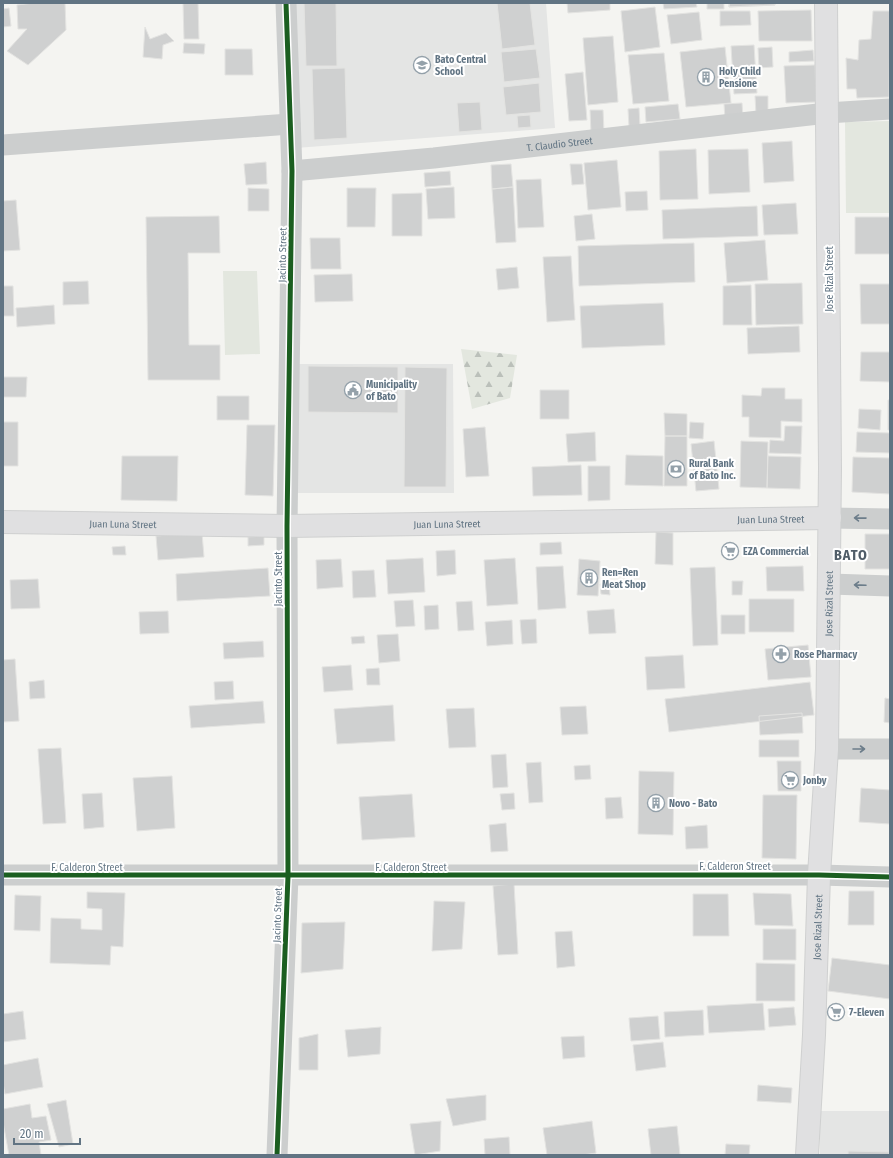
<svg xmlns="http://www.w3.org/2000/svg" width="893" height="1158" viewBox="0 0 893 1158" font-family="'Fira Sans Condensed',sans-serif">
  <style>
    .built { fill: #e4e5e4 }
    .grass { fill: #e3e7df }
    .forest { fill: url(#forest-firs) }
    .building { fill: #cfd0d0; stroke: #e3e3e1 }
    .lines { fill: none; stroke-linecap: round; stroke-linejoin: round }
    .major-casing { stroke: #cfd0d0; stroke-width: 24 }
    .minor { stroke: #cccece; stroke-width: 21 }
    .major { stroke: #e0e0e1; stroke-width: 22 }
    .cycleway-casing { stroke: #fff; stroke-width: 8 }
    .cycleway { stroke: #1b5e20; stroke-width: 5 }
    .oneway { stroke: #6c7d8a }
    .labels { text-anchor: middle; stroke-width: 4; stroke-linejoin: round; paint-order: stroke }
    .poi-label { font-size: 10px; font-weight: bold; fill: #617483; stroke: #fff; text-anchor: start }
    .street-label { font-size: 10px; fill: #617483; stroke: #fff }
    .district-label { font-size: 14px; font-weight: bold; letter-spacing: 1px; fill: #505d68; stroke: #fff }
  </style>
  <defs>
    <pattern id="forest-firs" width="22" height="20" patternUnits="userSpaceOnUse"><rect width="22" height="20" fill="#e3e7df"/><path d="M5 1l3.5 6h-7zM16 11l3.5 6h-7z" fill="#bbc0ba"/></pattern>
  </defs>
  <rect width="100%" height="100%" fill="#f4f4f1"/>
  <path class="built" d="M292,3H546L555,128L296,148Z
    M297,364H453L454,493H297Z
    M820,1111H890V1155H820Z"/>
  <path class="grass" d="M890,121V213H846L845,122Z
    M223,271H257L260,354L225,355Z"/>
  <path class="forest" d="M461,349L517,355L510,398L472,409Z"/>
  <path class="building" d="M34,3H65L66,30L28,65L7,51L27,29H18L17,5Z
    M183,3H198L199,39H184Z
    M304,3H336L337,66H306Z
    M497,3H530L535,45L502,49Z
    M567,3H610V10L568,13Z
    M663,3H696L697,7L664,9Z
    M707,3H724V9H707Z
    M729,3H775V5L729,7Z
    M729,3H775V5L729,7Z
    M655,7L660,47L625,52L621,11Z
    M9,8L11,26L3,27V9Z
    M811,10L812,41H759L758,11Z
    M720,11H750L751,25L720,26Z
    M873,11H890L889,97L857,98L856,89H847L846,58L858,60L859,40L871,39Z
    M699,12L702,40L671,44L667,15Z
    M145,27L150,39L166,33L174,41L163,45L162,59L143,57Z
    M613,36L618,102L588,105L583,38Z
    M184,43L205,44L204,54L183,53Z
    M754,45L757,93L734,94L731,46Z
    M725,47L731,103L686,107L680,52Z
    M772,47L773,67L759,68L758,48Z
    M225,49H252L253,75H225Z
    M536,49L540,78L504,82L501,52Z
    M813,50L814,61L789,62V52Z
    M664,53L669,101L633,104L628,55Z
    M815,65L816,102L786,103L784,66Z
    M345,68L347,138L314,140L312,69Z
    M583,72L587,120L569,121L565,74Z
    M539,83L541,112L506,115L503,87Z
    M755,96H768V114H756Z
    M480,102L482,130L459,132L457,103Z
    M742,103L743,118L725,119L724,104Z
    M678,104L680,119L646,122L645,107Z
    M639,108L640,126L629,127L628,109Z
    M590,110H603L604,132L591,133Z
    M530,115L531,127L518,128L517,116Z
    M792,141L794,181L764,183L762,143Z
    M696,149L698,199L660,200L659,151Z
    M748,149L750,192L709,194L708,150Z
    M617,160L621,207L588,210L584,163Z
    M266,162L267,184L246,185L244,164Z
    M511,164L513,187L492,189L491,165Z
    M570,164H582L584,184L572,185Z
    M450,171L451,185L425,187L424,173Z
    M541,179L544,227L518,228L516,180Z
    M454,187L455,218L428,219L426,189Z
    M513,187L516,242L496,243L492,189Z
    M248,188L269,189V211H248Z
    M347,188H376L375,227H347Z
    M647,191L648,210L626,211L625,192Z
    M422,193V236H392V194Z
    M16,200L20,250L3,251V201Z
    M796,203L798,234L764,235L762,205Z
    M757,206L758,236L663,239L662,210Z
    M592,214L595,239L576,241L574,216Z
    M219,216L220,253H188L189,345H220V380H148L146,217Z
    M855,217H890V254H855Z
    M310,238H340L341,269H311Z
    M765,240L768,280L727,283L724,243Z
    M694,243L695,282L579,286L578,246Z
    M571,256L575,320L547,322L543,257Z
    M517,267L519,288L498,290L496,269Z
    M352,274L353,301L315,302L314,275Z
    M88,281L89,304L63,305V282Z
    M802,283L803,324L756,325L755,284Z
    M860,284H890V324H861Z
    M751,285L752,325H723V286Z
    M3,286H13L14,316H3Z
    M663,303L665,345L582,348L580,306Z
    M54,305L55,324L17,327L16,308Z
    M799,326L800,352L748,354L747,328Z
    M861,352H890V382L860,381Z
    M308,366L398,367V413L308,412Z
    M405,367L447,368L446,487H404Z
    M3,377H27L26,397H3Z
    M762,388H785V399H802V422L781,421V438L749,437V417H742V395L761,396Z
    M540,390H569V419H540Z
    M217,396H249V420H217Z
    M888,400H890V430H888Z
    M859,409L881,410L880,430L858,428Z
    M664,413L687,414V436H665Z
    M3,422H18V466H3Z
    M690,422L704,423L703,439L689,438Z
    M247,425H275L273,496L245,495Z
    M785,426H802L801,454L769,453L770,440L784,441Z
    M485,427L489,476L466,477L463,429Z
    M595,432L596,461L568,462L566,434Z
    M857,432L890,433V453L856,452Z
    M665,436H687V486H664Z
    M714,441L719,489L696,491L691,444Z
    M741,441L768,442L767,488L740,487Z
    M626,455L663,456V486L625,485Z
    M122,456H178L177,501L121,500Z
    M768,456L801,457L800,489L767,488Z
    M853,457L890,458V494L852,492Z
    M581,465L582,495L533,496L532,467Z
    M588,466H610V500L588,501Z
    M656,532L673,533V565L655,564Z
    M202,533L204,557L158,560L156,536Z
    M865,534H890V569H865Z
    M264,536V545L248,546V537Z
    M561,542L562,554L540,555V543Z
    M125,546L126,555H113L112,547Z
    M455,550L456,574L437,576L436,551Z
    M423,558L425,592L388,594L386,560Z
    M515,558L518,604L487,606L484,560Z
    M341,559L343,587L317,589L316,560Z
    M579,559L600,561L598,596L577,595Z
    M563,566L566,608L538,610L536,567Z
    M803,566L804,591H767L766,567Z
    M715,567L718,645L693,646L690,568Z
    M268,568L270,596L177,601L176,574Z
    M374,570L376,597L353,598L352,571Z
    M38,579L40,608L11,609L10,580Z
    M732,581H743L742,595H732Z
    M609,582L610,595L601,594L600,584Z
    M749,599H794V632H749Z
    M413,600L415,626L396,627L394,601Z
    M472,601L474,630L458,631L456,602Z
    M438,605L439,629L425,630L424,606Z
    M614,609L616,633L589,634L587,611Z
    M168,611L169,633L140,634L139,612Z
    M721,615H745V634H721Z
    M536,619L537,643L522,644L520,620Z
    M512,620L513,644L487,646L485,622Z
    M398,634L400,661L379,663L377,635Z
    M364,636L365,643L352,644L351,637Z
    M263,641L264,657L224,659L223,643Z
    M808,645L811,677L768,680L765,649Z
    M683,655L685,688L647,690L645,657Z
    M15,659L19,721L3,722V660Z
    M351,665L353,690L324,692L322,667Z
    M379,668L380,685H367L366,669Z
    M44,680L45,698L30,699L29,682Z
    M233,681L234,699L215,700L214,682Z
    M810,682L814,715L669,732L665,699Z
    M885,698L890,699V723L884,722Z
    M263,701L265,723L191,728L189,706Z
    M393,705L395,741L337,744L334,709Z
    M586,706L588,734L562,735L560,707Z
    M474,708L476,747L449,748L446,709Z
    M802,713L803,733L760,735L759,716Z
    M759,740H799V757H759Z
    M61,748L66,823L43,824L38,749Z
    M506,754L508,787L493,788L491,755Z
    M777,761H801V791H778Z
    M541,762L543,802L529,803L526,763Z
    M590,765L591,779L575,780L574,766Z
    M639,771L674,772L673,835L638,834Z
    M172,776L175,828L137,831L133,778Z
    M861,788L890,790V824L859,822Z
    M102,793L104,827L84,829L82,794Z
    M514,793L515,809L502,810L500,794Z
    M412,794L415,837L362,840L359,797Z
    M763,795H797L796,859L762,858Z
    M621,797L623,818L606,819L605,798Z
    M506,823L508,851L491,852L489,825Z
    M707,825L708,848L686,849L685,827Z
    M514,884L518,954L498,955L493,886Z
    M849,891H874V925H848Z
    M87,892L125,893L123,947L111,946L110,965L50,963L51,918L81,919V929L102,930V909L87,908Z
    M753,893L791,894L793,926L755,925Z
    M693,894H728L729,936H693Z
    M15,895L41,896L40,931L14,930Z
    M434,901L465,902L462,949L432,951Z
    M345,922L343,969L301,973L302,923Z
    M763,929H796V960H763Z
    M572,931L575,966L557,968L555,932Z
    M832,958L890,965V999L828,991Z
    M756,963L795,964V1001H756Z
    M763,1003L765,1030L709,1033L707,1006Z
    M794,1007L796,1025L769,1027L768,1009Z
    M703,1010L704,1035L665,1037L664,1012Z
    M23,1011L26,1039L3,1042V1014Z
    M658,1016L660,1039L631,1041L629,1018Z
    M381,1027L380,1054L348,1057L345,1030Z
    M318,1034V1070H299V1038Z
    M584,1036L585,1057L563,1059L561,1037Z
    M663,1042L666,1067L636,1071L633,1045Z
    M38,1058L43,1087L5,1094L3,1083V1065Z
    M758,1085L792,1088L791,1103L757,1101Z
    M486,1095V1120L453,1126L446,1099Z
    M66,1100L73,1144L59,1147L47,1104Z
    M30,1104L32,1118L46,1116L51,1140L39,1142L41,1155H9L3,1122V1109Z
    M441,1121L440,1151L415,1155L410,1124Z
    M592,1121L596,1153L582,1155H547L543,1128Z
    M677,1126L680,1155H651L648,1129Z
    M509,1137L510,1155H485L484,1139Z
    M726,1144L750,1145L749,1155H725Z
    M848,1151L889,1152V1155H848Z"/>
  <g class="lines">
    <g class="major-casing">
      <g id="major">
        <path id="s2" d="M3,522L287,526L830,518"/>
        <path id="s3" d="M807,1155L814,1035L819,875L827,749L830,468L826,3"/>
      </g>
    </g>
    <g class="minor">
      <path d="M3,145L290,124"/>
      <path id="s1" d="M292,171L434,158L827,113L890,109"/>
      <path d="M830,518L890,519"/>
      <path d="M830,584L890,586"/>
      <path d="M827,749H890"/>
      <path d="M3,875H819L890,877"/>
      <path d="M277,1155L288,876L287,526L292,171L286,3"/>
    </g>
    <use href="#major" class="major"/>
    <g class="cycleway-casing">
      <path id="cycleway" d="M3,875H819L890,877
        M277,1155L288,876L287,526L292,171L286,3"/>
    </g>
    <use href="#cycleway" class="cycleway"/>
  </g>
  <defs><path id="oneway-shaft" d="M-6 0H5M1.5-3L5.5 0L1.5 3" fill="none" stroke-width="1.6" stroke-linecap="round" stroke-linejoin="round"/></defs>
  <g class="oneway">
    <use href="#oneway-shaft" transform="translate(860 518) rotate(-179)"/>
    <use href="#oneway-shaft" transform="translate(860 585) rotate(-178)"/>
    <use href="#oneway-shaft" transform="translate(859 749)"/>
  </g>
  <defs>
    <g id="school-ring" transform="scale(0.9)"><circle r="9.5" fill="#fff" stroke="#94a1aa" stroke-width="1.5"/><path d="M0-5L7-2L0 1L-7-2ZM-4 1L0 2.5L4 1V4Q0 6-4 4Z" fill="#94a1aa"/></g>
    <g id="building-ring" transform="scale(0.9)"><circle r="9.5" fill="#fff" stroke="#94a1aa" stroke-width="1.5"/><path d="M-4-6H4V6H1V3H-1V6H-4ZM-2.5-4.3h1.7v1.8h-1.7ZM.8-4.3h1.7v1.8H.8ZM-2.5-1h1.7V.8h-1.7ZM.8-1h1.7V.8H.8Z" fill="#94a1aa"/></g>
    <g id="civic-ring" transform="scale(0.9)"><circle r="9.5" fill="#fff" stroke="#94a1aa" stroke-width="1.5"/><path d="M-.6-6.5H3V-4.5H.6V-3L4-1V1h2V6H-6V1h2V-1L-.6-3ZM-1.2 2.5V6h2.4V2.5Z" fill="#94a1aa"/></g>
    <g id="bank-ring" transform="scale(0.9)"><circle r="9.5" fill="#fff" stroke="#94a1aa" stroke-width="1.5"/><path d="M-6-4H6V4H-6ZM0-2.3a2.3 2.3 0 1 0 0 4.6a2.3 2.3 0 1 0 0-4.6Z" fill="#94a1aa"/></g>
    <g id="supermarket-ring" transform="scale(0.9)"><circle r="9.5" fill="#fff" stroke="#94a1aa" stroke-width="1.5"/><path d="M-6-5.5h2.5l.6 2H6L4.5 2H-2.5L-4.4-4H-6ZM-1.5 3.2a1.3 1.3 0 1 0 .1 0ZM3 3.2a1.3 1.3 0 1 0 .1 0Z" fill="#94a1aa"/></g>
    <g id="pharmacy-ring" transform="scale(0.9)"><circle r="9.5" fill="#fff" stroke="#94a1aa" stroke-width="1.5"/><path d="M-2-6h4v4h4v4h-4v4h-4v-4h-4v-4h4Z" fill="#94a1aa"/></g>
  </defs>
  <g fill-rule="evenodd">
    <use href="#school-ring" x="422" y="65"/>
    <use href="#building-ring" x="706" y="77"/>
    <use href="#civic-ring" x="353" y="390"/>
    <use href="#bank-ring" x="676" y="469"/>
    <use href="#supermarket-ring" x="730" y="551"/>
    <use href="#building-ring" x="589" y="578"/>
    <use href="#pharmacy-ring" x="781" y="654"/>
    <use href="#supermarket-ring" x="790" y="780"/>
    <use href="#building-ring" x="656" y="803"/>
    <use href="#supermarket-ring" x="836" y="1012"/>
  </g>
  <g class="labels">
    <g class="poi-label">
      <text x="435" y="63">Bato Central<tspan x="435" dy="12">School</tspan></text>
      <text x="719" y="75">Holy Child<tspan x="719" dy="12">Pensione</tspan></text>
      <text x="366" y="388">Municipality<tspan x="366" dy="12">of Bato</tspan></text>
      <text x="689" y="467">Rural Bank<tspan x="689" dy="12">of Bato Inc.</tspan></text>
      <text x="743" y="555">EZA Commercial</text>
      <text x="602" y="576">Ren=Ren<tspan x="602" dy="12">Meat Shop</tspan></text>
      <text x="794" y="658">Rose Pharmacy</text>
      <text x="803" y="784">Jonby</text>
      <text x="669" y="807">Novo - Bato</text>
      <text x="849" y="1016">7-Eleven</text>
    </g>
    <g class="street-label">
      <text dy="4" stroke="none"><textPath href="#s1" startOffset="269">T. Claudio Street</textPath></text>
      <text transform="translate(282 255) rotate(-89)" y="4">Jacinto Street</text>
      <text transform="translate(829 279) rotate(-90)" y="4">Jose Rizal Street</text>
      <text dy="4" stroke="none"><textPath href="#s2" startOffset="768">Juan Luna Street</textPath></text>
      <text dy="4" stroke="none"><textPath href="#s2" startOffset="120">Juan Luna Street</textPath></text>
      <text dy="4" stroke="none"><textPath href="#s2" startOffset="444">Juan Luna Street</textPath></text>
      <text transform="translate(278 579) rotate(-90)" y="4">Jacinto Street</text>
      <text dy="4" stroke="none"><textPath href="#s3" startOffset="552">Jose Rizal Street</textPath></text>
      <text x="735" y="870">F. Calderon Street</text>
      <text x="87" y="871">F. Calderon Street</text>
      <text x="411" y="871">F. Calderon Street</text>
      <text transform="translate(277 915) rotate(-88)" y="4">Jacinto Street</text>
      <text dy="4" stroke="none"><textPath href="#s3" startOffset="228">Jose Rizal Street</textPath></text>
    </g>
    <g class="district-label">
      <text x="851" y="560">BATO</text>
    </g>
  </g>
  <rect width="893" height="1158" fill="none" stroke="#617483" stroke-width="8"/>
  <path d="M14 1138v6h66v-6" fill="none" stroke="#617483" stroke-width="2"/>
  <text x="20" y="1138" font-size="12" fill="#617483" stroke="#ffffff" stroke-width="3" paint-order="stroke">20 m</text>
</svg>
